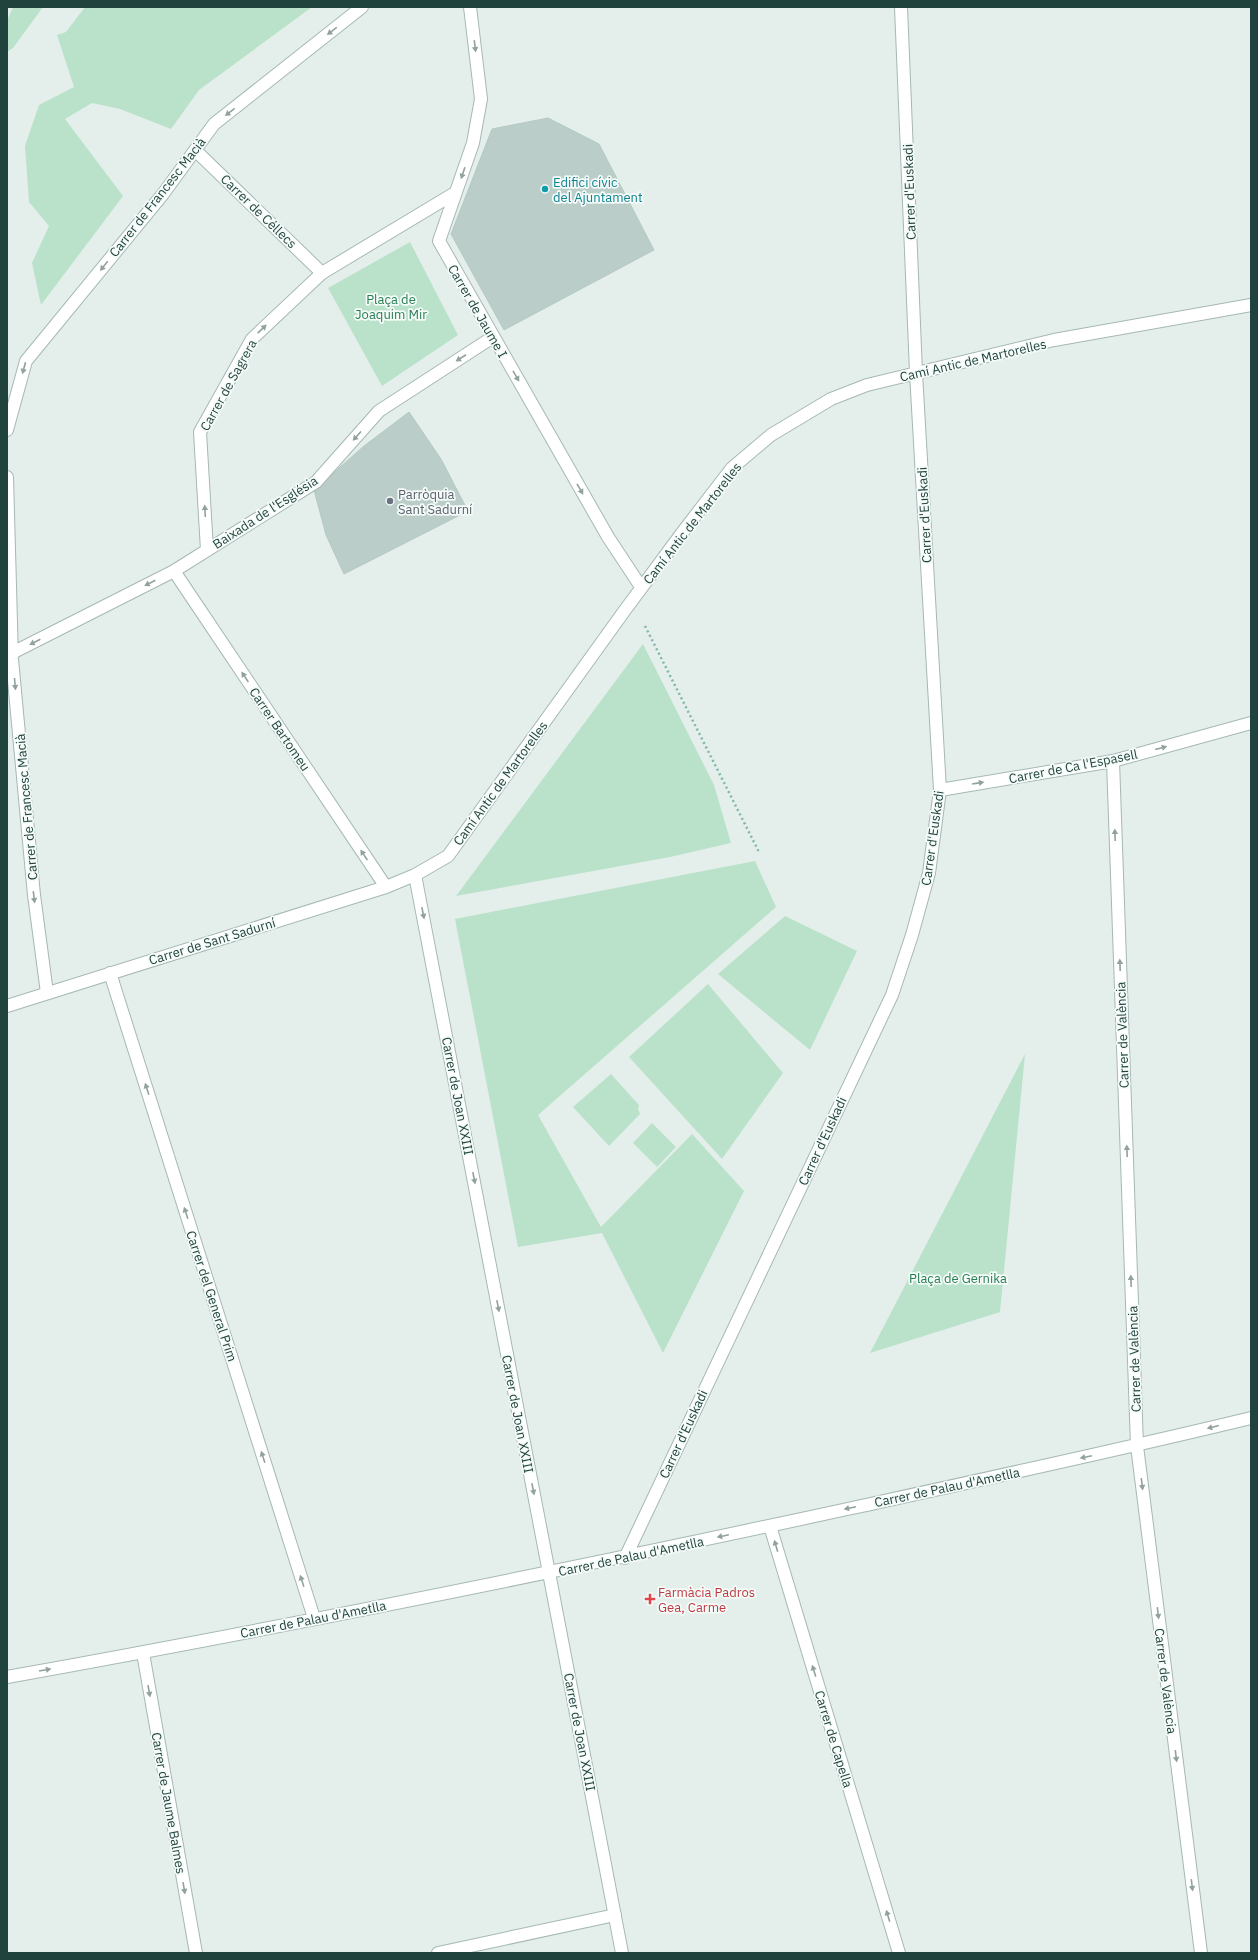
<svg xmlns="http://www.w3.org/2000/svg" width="1258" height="1960" viewBox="0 0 1258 1960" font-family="'IBM Plex Sans',sans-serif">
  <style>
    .green { fill: #bae2ca }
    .building { fill: #bbcdc8; stroke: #b5c9c3 }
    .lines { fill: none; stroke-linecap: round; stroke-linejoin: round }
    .service-casing { stroke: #a6b8b4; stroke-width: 14 }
    .pedestrian-casing { stroke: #a6b8b4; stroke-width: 14 }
    .minor-casing { stroke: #a6b8b4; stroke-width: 14 }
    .path { stroke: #81b6ac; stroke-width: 2.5; stroke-dasharray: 2 3; stroke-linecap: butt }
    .service { stroke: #fff; stroke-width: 12 }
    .pedestrian { stroke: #fff; stroke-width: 12 }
    .minor { stroke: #fff; stroke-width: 12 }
    .oneway { fill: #90a19e }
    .culture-dot { fill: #0f9aa8; stroke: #f5fbf8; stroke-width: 1.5 }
    .worship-dot { fill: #6b7280; stroke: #f5fbf8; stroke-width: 1.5 }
    .health-dot { fill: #e0444e; stroke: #f5fbf8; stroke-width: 1.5 }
    .labels { text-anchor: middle; stroke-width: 3.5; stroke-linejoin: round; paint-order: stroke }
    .culture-label { font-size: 13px; fill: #0d838f; stroke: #f5fbf8; text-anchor: start }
    .street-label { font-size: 13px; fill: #21433e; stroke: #f5fbf8 }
    .park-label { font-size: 13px; fill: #267e53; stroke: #f5fbf8 }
    .worship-label { font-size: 13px; fill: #5b616d; stroke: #f5fbf8; text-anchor: start }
    .health-label { font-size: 13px; fill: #be3a42; stroke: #f5fbf8; text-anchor: start }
  </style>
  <rect width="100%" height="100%" fill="#e4efeb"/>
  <path class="green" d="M13,7H43L13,48L7,52V21Z
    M85,7H312L199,90L171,129L120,109L92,103L65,119L123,196L41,305L32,263L49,226L29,202L25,146L39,105L74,87L57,35L66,32Z
    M410,242L458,335L382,386L328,288Z
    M643,644L714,785L731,843L670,857L456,896Z
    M755,861L776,907L538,1115L601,1227L692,1134L744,1191L663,1353L602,1233L518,1247L455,919Z
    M785,916L857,951L810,1050L718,974Z
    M708,984L783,1073L722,1159L629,1057Z
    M1025,1054L1000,1312L870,1353Z
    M611,1074L639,1105L638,1109L640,1114L609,1146L573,1107Z
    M652,1123L676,1147L657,1167L633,1143Z"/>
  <path class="building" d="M548,118L599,144L654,250L504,330L451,234L492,129Z
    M409,412L441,459L468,511L344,574L326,535L314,490L364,446Z"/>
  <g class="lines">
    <g class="service-casing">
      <path id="service" d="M322,273L455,193"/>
    </g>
    <g class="pedestrian-casing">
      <path id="pedestrian" d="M438,1953L615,1915"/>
    </g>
    <g class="minor-casing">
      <path id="minor" d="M470,7L481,99L473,143L439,241L608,537L641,587
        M195,150L322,273L252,339L200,432L207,550
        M7,430L26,361L163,194L214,124L362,7
        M7,477L12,659L34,895L47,993
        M174,571L386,887
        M12,653L174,571L316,482L379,411L493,337
        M1113,761L1137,1446L1201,1953
        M940,790L1113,761L1251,723
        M415,875L622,1953
        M110,973L314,1618
        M7,1006L386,887L415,875L448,856L625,610L682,533L732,468L771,435L831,399L867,385L1054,340L1251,305
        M770,1526L899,1953
        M625,1558L892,995L912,935L929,873L940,790L916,373L901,7
        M143,1653L196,1953
        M7,1677C290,1626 571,1569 852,1508C985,1479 1119,1450 1251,1418"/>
    </g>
    <path class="path" d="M645,626L759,852"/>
    <use href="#service" class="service"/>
    <use href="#pedestrian" class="pedestrian"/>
    <use href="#minor" class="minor"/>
  </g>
  <defs><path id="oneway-solid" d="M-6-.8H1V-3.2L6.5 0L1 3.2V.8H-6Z"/></defs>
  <g class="oneway">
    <use href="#oneway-solid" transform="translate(332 31) rotate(142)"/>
    <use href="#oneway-solid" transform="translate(475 46) rotate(83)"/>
    <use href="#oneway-solid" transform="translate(230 112) rotate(142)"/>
    <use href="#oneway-solid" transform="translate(463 173) rotate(109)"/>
    <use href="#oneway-solid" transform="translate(104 266) rotate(129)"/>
    <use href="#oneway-solid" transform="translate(262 329) rotate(-43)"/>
    <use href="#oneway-solid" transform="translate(461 358) rotate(147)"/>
    <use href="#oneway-solid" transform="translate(24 368) rotate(105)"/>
    <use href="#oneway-solid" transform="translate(516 376) rotate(60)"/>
    <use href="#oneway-solid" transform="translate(357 436) rotate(132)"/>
    <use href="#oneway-solid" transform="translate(580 489) rotate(60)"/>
    <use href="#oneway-solid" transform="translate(205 511) rotate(-93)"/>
    <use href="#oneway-solid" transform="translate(150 583) rotate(153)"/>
    <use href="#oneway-solid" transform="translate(35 642) rotate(153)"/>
    <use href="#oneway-solid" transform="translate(245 677) rotate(-124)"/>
    <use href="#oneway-solid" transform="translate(15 684) rotate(85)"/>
    <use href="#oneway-solid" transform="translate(1161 748) rotate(-15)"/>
    <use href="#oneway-solid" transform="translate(978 783) rotate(-9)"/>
    <use href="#oneway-solid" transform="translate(1115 835) rotate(-92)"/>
    <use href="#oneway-solid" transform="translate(364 855) rotate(-124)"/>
    <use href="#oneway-solid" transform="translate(34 897) rotate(83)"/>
    <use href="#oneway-solid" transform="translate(423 913) rotate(79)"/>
    <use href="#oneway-solid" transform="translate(1120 965) rotate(-92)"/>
    <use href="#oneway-solid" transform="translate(147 1089) rotate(-108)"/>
    <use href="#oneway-solid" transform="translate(1127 1151) rotate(-92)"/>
    <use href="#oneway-solid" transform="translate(474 1178) rotate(79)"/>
    <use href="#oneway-solid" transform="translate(186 1213) rotate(-108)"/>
    <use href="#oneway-solid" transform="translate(1131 1281) rotate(-92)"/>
    <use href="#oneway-solid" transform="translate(498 1306) rotate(79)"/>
    <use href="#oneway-solid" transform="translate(1213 1427) rotate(166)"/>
    <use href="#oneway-solid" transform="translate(263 1457) rotate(-108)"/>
    <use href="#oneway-solid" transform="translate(1086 1457) rotate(168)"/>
    <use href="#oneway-solid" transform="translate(1142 1484) rotate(83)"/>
    <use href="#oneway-solid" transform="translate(533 1489) rotate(79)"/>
    <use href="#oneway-solid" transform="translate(850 1508) rotate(168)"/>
    <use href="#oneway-solid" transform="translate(723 1536) rotate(168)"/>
    <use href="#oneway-solid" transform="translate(776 1546) rotate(-107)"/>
    <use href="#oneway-solid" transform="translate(302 1581) rotate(-108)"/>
    <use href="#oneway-solid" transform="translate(1158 1613) rotate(83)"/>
    <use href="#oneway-solid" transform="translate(45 1670) rotate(-10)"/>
    <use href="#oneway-solid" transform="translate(814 1671) rotate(-107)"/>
    <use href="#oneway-solid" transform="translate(149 1691) rotate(80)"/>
    <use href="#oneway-solid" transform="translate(1176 1756) rotate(83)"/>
    <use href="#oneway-solid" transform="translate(1192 1885) rotate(83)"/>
    <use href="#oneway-solid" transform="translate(184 1888) rotate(80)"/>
    <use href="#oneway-solid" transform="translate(888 1916) rotate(-107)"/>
  </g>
  <circle class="culture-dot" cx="545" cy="189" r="4"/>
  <circle class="worship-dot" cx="390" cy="501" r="4"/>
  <path class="health-dot" d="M648 1593h4v4h4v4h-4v4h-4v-4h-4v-4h4z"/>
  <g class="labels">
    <g class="culture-label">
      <text x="553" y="187">Edifici cívic<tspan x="553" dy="15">del Ajuntament</tspan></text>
    </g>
    <g class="street-label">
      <text transform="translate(909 192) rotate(-92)" y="5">Carrer d'Euskadi</text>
      <text transform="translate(157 197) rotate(-52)" y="5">Carrer de Francesc Macià</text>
      <text transform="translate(259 211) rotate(44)" y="5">Carrer de Céllecs</text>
      <text transform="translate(478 311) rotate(60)" y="5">Carrer de Jaume I</text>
      <text transform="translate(973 360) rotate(-13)" y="5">Camí Antic de Martorelles</text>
      <text transform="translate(228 385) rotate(-61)" y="5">Carrer de Sagrera</text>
      <text transform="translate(265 512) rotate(-33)" y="5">Baixada de l'Església</text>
      <text transform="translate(924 515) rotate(-93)" y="5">Carrer d'Euskadi</text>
      <text transform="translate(692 523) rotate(-52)" y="5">Camí Antic de Martorelles</text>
      <text transform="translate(280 729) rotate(56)" y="5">Carrer Bartomeu</text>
      <text transform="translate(1073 766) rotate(-11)" y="5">Carrer de Ca l'Espasell</text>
      <text transform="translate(500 783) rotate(-54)" y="5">Camí Antic de Martorelles</text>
      <text transform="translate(26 807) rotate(-95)" y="5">Carrer de Francesc Macià</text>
      <text transform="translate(932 838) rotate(-82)" y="5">Carrer d'Euskadi</text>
      <text transform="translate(212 941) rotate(-17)" y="5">Carrer de Sant Sadurní</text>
      <text transform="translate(1122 1035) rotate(-92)" y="5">Carrer de València</text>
      <text transform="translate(458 1096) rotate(79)" y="5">Carrer de Joan XXIII</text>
      <text transform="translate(822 1141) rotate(-65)" y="5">Carrer d'Euskadi</text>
      <text transform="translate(212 1296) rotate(72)" y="5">Carrer del General Prim</text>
      <text transform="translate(1134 1359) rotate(-92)" y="5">Carrer de València</text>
      <text transform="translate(518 1414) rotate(79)" y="5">Carrer de Joan XXIII</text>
      <text transform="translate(683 1434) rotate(-65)" y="5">Carrer d'Euskadi</text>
      <text transform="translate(947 1487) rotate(-12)" y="5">Carrer de Palau d'Ametlla</text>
      <text transform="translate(631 1556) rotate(-12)" y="5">Carrer de Palau d'Ametlla</text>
      <text transform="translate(313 1619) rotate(-11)" y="5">Carrer de Palau d'Ametlla</text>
      <text transform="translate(1166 1681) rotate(83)" y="5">Carrer de València</text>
      <text transform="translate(580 1732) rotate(79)" y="5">Carrer de Joan XXIII</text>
      <text transform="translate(834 1739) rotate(73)" y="5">Carrer de Capella</text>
      <text transform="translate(169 1803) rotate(80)" y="5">Carrer de Jaume Balmes</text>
    </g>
    <g class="park-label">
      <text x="391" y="304">Plaça de<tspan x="391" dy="15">Joaquim Mir</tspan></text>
      <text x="958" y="1283">Plaça de Gernika</text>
    </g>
    <g class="worship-label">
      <text x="398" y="499">Parròquia<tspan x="398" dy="15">Sant Sadurní</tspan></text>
    </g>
    <g class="health-label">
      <text x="658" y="1597">Farmàcia Padros<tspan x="658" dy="15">Gea, Carme</tspan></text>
    </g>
  </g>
  <rect width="1258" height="1960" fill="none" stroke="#21433e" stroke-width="16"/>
</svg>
